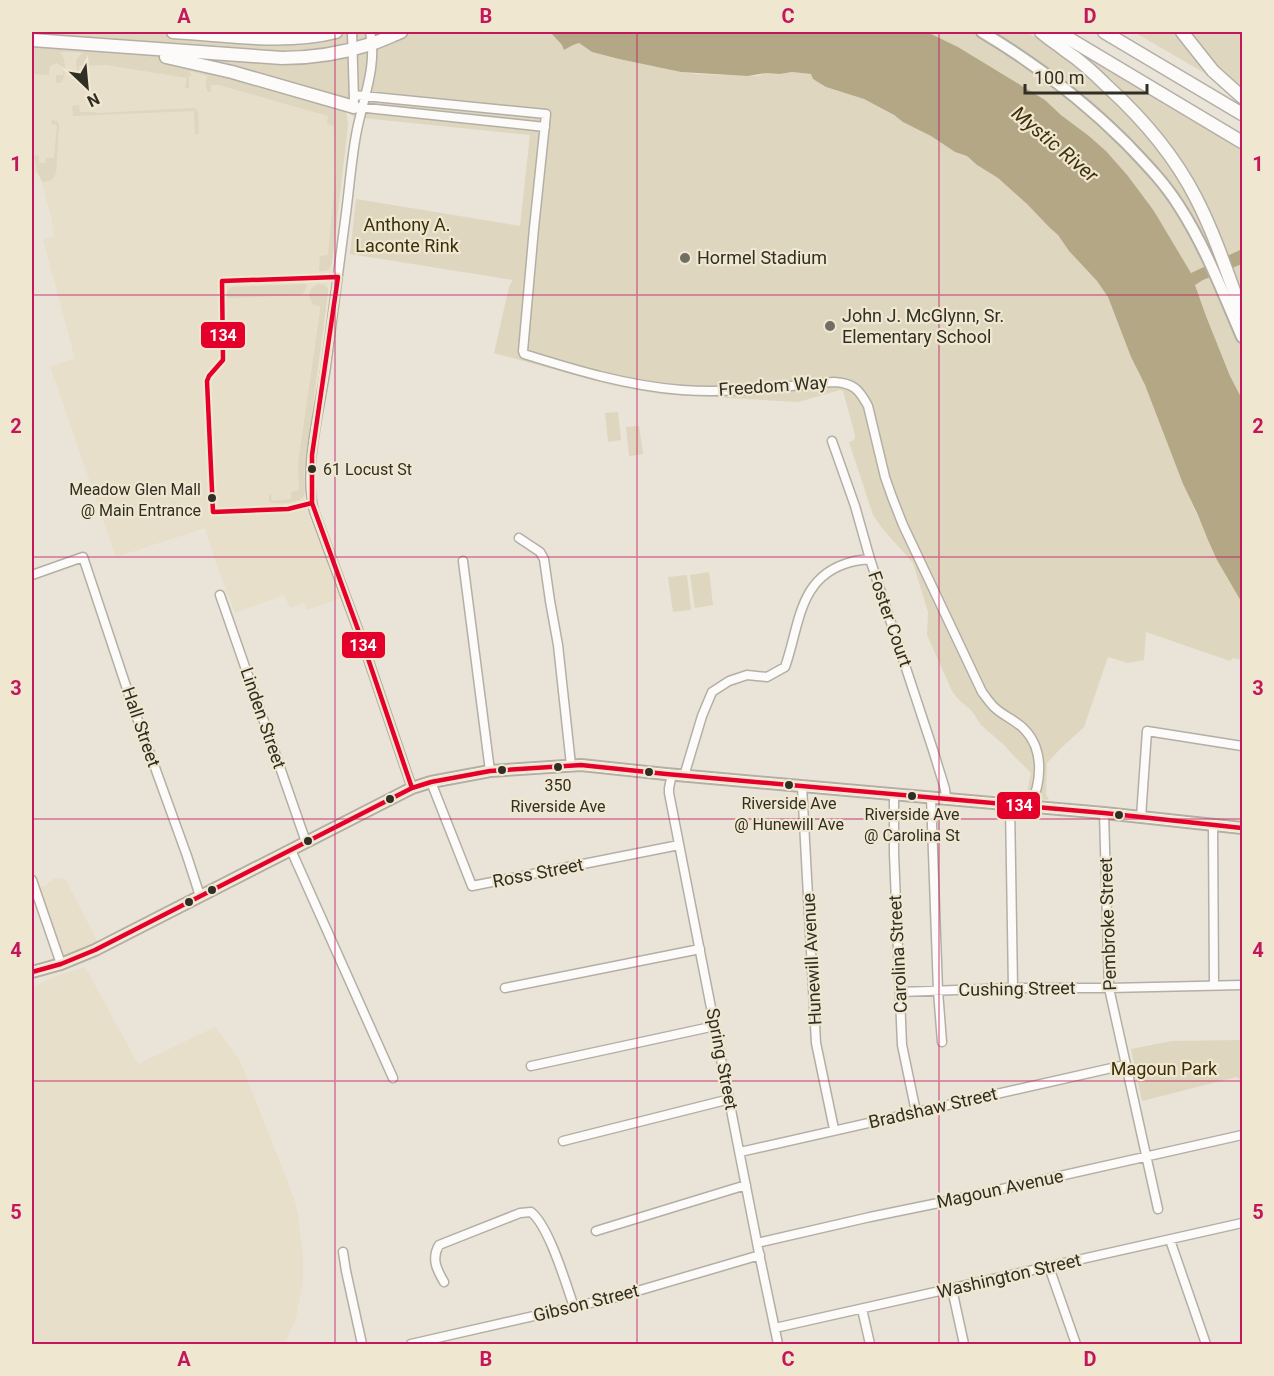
<svg xmlns="http://www.w3.org/2000/svg" width="1274" height="1376" viewBox="0 0 1274 1376" font-family="Roboto,sans-serif">
  <style>
    .built { fill: #e7dfc9 }
    .green { fill: #ded6bf }
    .water { fill: #b3a785 }
    .lines { fill: none; stroke-linecap: round; stroke-linejoin: round }
    .minor-casing { stroke: #b3afa5; stroke-width: 11 }
    .major-casing { stroke: #b3afa5; stroke-width: 14 }
    .highway-casing { stroke: #b3afa5; stroke-width: 15 }
    .minor { stroke: #fcfbf9; stroke-width: 8 }
    .major { stroke: #fcfbf9; stroke-width: 10 }
    .highway { stroke: #fcfbf9; stroke-width: 12 }
    .bus-1-casing { stroke: #f0e7d0; stroke-width: 9 }
    .bus-1 { stroke: #e4002b; stroke-width: 4.5 }
    .grid { fill: none; stroke: #c2185b; stroke-width: 1.5; stroke-opacity: 0.55 }
    .poi-dot { fill: #716e63; stroke: #f0e7d0; stroke-width: 2 }
    .bus-dot { fill: #312e25; stroke: #f0e7d0; stroke-width: 2 }
    .labels { text-anchor: middle; stroke-width: 4.5; stroke-linejoin: round; paint-order: stroke }
    .bus-label { font-size: 16px; fill: #312e25; stroke: #f0e7d0 }
    .park-label { font-size: 18px; fill: #3b2f0a; stroke: #f0e7d0 }
    .poi-label { font-size: 18px; fill: #312e25; stroke: #f0e7d0; text-anchor: start }
    .street-label { font-size: 18px; fill: #312e25; stroke: #f0e7d0 }
    .water-label { font-size: 20px; font-style: italic; fill: #3d310c; stroke: #f0e7d0 }
    .line-badge { stroke: #f0e7d0; stroke-width: 2 }
    .badge-label { font-size: 16px; text-anchor: middle; font-weight: bold; fill: #fff }
    .neatline { fill: none; stroke: #c2185b; stroke-width: 2 }
    .grid-label { font-size: 20px; text-anchor: middle; font-weight: bold; fill: #c2185b }
  </style>
  <rect width="100%" height="100%" fill="#e9e4d7"/>
  <path class="built" d="M32,50L96,55L185,69L347,114L348,121V130L322,343L304,479L305,500L308,515L333,574L341,598L307,610L304,603L290,608L284,595L235,613L215,560L205,528L116,557L50,366L75,359L43,239L54,236L51,217L40,176L32,171Z
    M55,878L66,880L99,945L62,962L37,888L46,885Z
    M85,967L138,1064L215,1027L240,1061L294,1198L298,1216L303,1255V1281L296,1318L285,1344H32V988L51,978Z"/>
  <path class="green" d="M32,32H550L562,45L564,50L573,45L579,43L592,52L619,59L681,72L696,74L758,76L766,73L780,74L792,72L811,74L826,87L864,99L931,136L955,152L967,156L977,165L998,178L1027,204L1050,228L1058,235L1069,251L1097,281L1108,297L1131,357L1145,385L1183,484L1204,530L1226,576L1242,603V660L1233,658L1230,661L1146,632L1144,660L1128,663L1108,657L1084,727L1061,748L1047,763L1046,794L1049,800L1020,798L1027,792L1031,773L1015,757L1004,745L981,725L972,711L959,700L952,691L927,635L928,612L913,563L882,528L873,515L849,442L854,440L855,435L843,391L840,390L798,402L659,394L610,385L494,353L509,287L513,280L350,254L356,199L520,226L530,135L363,118L355,117L346,112L348,124L332,263L328,270L320,271L319,269L320,256L328,255L336,171L334,126L327,124L328,116L219,85H211V92H208C205,88 205,80 208,76L189,71L192,76H189V89L185,87L187,78L106,65L79,66V72H77L76,60L82,53L60,52C66,59 67,75 61,83H56V75H63L64,67L56,63L50,66L49,75L32,74Z
    M927,32H1026L1037,38L1059,41L1092,59L1242,147V249L1191,273L1154,211L1128,176L1106,151L1089,136L1061,115L1045,100L958,47Z
    M1134,32H1242V95Z
    M74,105H79L80,112H96L97,113L195,108L198,112L199,134H195L194,111L73,116L72,107Z
    M52,120L57,121L59,125L56,174L51,180L42,182L37,171L34,157L36,155L39,156V163H45L46,158H54L57,125L51,124Z
    M1242,264V399L1230,376L1206,316L1195,285L1203,280Z
    M307,284V285L303,294L301,295L229,298L226,296L228,290L232,287Z
    M318,284L325,285L328,289V292L304,470C304,476 306,490 304,495C299,505 280,503 271,503L269,501V494L271,495L272,501L291,499V492L299,490L298,464L320,311V306L313,305L309,295L312,288Z
    M618,412L621,440L608,442L605,413Z
    M639,426L643,454L629,456L626,427Z
    M709,572L713,605L695,608L690,575Z
    M687,575L691,610L673,612L668,577Z
    M1242,1040V1078L1238,1079L1237,1077L1142,1101L1131,1049L1172,1041Z"/>
  <path class="water" d="M550,32H927L958,47L1045,100L1061,115L1089,136L1106,151L1128,176L1154,211L1191,273L1242,249V264L1203,280L1195,285L1206,316L1230,376L1242,399V603L1217,560L1208,540L1197,513L1183,484L1145,385L1131,357L1108,297L1097,281L1069,251L1058,235L1050,228L1027,204L998,178L977,165L967,156L955,152L931,136L903,122L894,115L864,99L826,87L813,79L811,74L792,72L780,74L766,73L748,76L681,72L619,59L592,52L579,43L573,45L564,50L562,45Z"/>
  <g class="lines">
    <g class="minor-casing">
      <path id="minor" d="M352,32L354,100
        M370,32C378,66 362,101 356,135C351,163 349,192 345,221C339,269 332,318 326,366C320,410 303,468 314,511L360,635L412,788
        M354,95L546,114L534,228L523,351L524,354C575,370 628,386 682,390C732,394 783,386 834,382C853,383 859,389 868,406L885,477L892,497L903,525L982,692C986,697 989,702 994,707C1003,716 1016,720 1025,730C1044,750 1042,782 1030,806
        M357,107L545,127
        M832,441L855,506L870,559L933,750L945,789L946,798
        M519,538L540,552L544,559L550,601L558,645L571,765
        M463,561L490,771
        M32,575L83,557L132,704L187,856L200,896
        M220,595L306,842
        M672,774L669,788V793L760,1258L778,1344
        M684,776L702,716L712,692L729,681L747,675L767,677L785,667C800,625 798,576 851,562C857,560 864,560 870,559
        M431,782L472,886L679,845
        M802,786L816,1043L834,1129
        M894,794V854L902,1045L916,1112
        M931,797L938,991L942,1042
        M1010,804L1013,988
        M1104,813L1109,988L1158,1209
        M1141,817L1147,731L1242,746
        M1213,824L1214,985
        M291,850L393,1078
        M32,880L61,964
        M505,988L700,949
        M900,992L1013,988H1109L1242,985
        M531,1066L715,1026
        M563,1141L730,1099
        M740,1152L1125,1065
        M596,1231L746,1185
        M1170,1240L1206,1344
        M757,1243L870,1217L953,1200L1242,1135
        M343,1252L346,1271L362,1344
        M1049,1267L1076,1344
        M444,1282C437,1270 431,1259 439,1245L520,1213L531,1212C549,1226 566,1284 574,1307
        M952,1289L964,1344
        M862,1309L870,1344
        M775,1328L1242,1223
        M411,1344L617,1297L760,1255"/>
    </g>
    <g class="major-casing">
      <path id="major" d="M982,32C1034,63 1083,100 1126,143C1145,163 1164,182 1179,206C1205,246 1223,293 1242,337
        M32,972L61,964L95,950L412,788L431,782L490,771L581,765L666,774L1104,813L1242,828"/>
    </g>
    <g class="highway-casing">
      <path id="highway" d="M173,32C226,35 285,45 336,32
        M1041,32C1049,39 1057,44 1066,51C1081,61 1095,74 1108,87C1142,118 1175,157 1196,198C1215,235 1228,275 1242,313
        M1058,32L1242,142
        M1104,32L1242,114
        M1182,32L1213,71L1242,97
        M32,40L282,58C312,58 343,53 371,44C381,41 391,36 401,32
        M166,57L232,72L354,107"/>
    </g>
    <use href="#minor" class="minor"/>
    <use href="#major" class="major"/>
    <use href="#highway" class="highway"/>
    <g class="bus-1-casing">
      <path id="bus-1" d="M338,277L312,455V503L288,509L213,512L207,381L209,376L223,360L222,281Z
        M312,503L360,635L412,788
        M32,972L61,964L95,950L412,788L431,782L490,771L581,765L666,774L1104,813L1242,828"/>
    </g>
    <use href="#bus-1" class="bus-1"/>
  </g>
  <path class="grid" d="M335,32V1344M637,32V1344M939,32V1344M32,295H1242M32,557H1242M32,819H1242M32,1081H1242"/>
  <g class="poi-dot">
    <circle cx="685" cy="258" r="6"/>
    <circle cx="830" cy="326" r="6"/>
  </g>
  <g class="bus-dot">
    <circle cx="312" cy="469" r="5"/>
    <circle cx="212" cy="498" r="5"/>
    <circle cx="558" cy="767" r="5"/>
    <circle cx="502" cy="770" r="5"/>
    <circle cx="649" cy="772" r="5"/>
    <circle cx="789" cy="785" r="5"/>
    <circle cx="912" cy="796" r="5"/>
    <circle cx="390" cy="799" r="5"/>
    <circle cx="1119" cy="815" r="5"/>
    <circle cx="308" cy="841" r="5"/>
    <circle cx="212" cy="890" r="5"/>
    <circle cx="189" cy="902" r="5"/>
  </g>
  <g class="labels">
    <g class="bus-label">
      <text x="323" y="475" text-anchor="start">61 Locust St</text>
      <text x="201" y="495" text-anchor="end">Meadow Glen Mall<tspan x="201" dy="21">@ Main Entrance</tspan></text>
      <text x="558" y="791">350<tspan x="558" dy="21">Riverside Ave</tspan></text>
      <text x="789" y="809">Riverside Ave<tspan x="789" dy="21">@ Hunewill Ave</tspan></text>
      <text x="912" y="820">Riverside Ave<tspan x="912" dy="21">@ Carolina St</tspan></text>
    </g>
    <g class="park-label">
      <text x="407" y="231">Anthony A.<tspan x="407" dy="21">Laconte Rink</tspan></text>
      <text x="1164" y="1075">Magoun Park</text>
    </g>
    <g class="poi-label">
      <text x="697" y="264">Hormel Stadium</text>
      <text x="842" y="322">John J. McGlynn, Sr.<tspan x="842" dy="21">Elementary School</tspan></text>
    </g>
    <g class="street-label">
      <text transform="translate(773 386) rotate(-4)" y="6">Freedom Way</text>
      <text transform="translate(890 619) rotate(71)" y="6">Foster Court</text>
      <text transform="translate(263 718) rotate(71)" y="6">Linden Street</text>
      <text transform="translate(141 727) rotate(71)" y="6">Hall Street</text>
      <text transform="translate(538 873) rotate(-11)" y="6">Ross Street</text>
      <text transform="translate(1108 924) rotate(-92)" y="6">Pembroke Street</text>
      <text transform="translate(898 954) rotate(-93)" y="6">Carolina Street</text>
      <text transform="translate(812 959) rotate(-93)" y="6">Hunewill Avenue</text>
      <text transform="translate(1017 989) rotate(-1)" y="6">Cushing Street</text>
      <text transform="translate(722 1059) rotate(79)" y="6">Spring Street</text>
      <text transform="translate(933 1108) rotate(-13)" y="6">Bradshaw Street</text>
      <text transform="translate(1000 1189) rotate(-12)" y="6">Magoun Avenue</text>
      <text transform="translate(1009 1276) rotate(-13)" y="6">Washington Street</text>
      <text transform="translate(586 1303) rotate(-14)" y="6">Gibson Street</text>
    </g>
    <g class="water-label">
      <text transform="translate(1055 144) rotate(40)" y="7">Mystic River</text>
    </g>
  </g>
  <g class="line-badge">
    <rect x="200" y="321" width="46" height="28" rx="6" fill="#e4002b"/>
    <rect x="341" y="631" width="45" height="28" rx="6" fill="#e4002b"/>
    <rect x="996" y="791" width="45" height="29" rx="6" fill="#e4002b"/>
  </g>
  <g class="badge-label">
    <text x="223" y="341">134</text>
    <text x="363" y="651">134</text>
    <text x="1019" y="811">134</text>
  </g>
  <rect width="1274" height="1376" fill="none" stroke="#f0e7d0" stroke-width="66"/>
  <g transform="translate(87 87) rotate(154)" stroke="#f0e7d0" stroke-width="4.5" paint-order="stroke">
  <path d="M0-4.5L10 22L0 15L-10 22Z" fill="#312e25"/>
  <text y="-9" font-size="16" font-weight="bold" text-anchor="middle" fill="#312e25">N</text>
  </g>
  <path d="M1025 84v9h122v-9" fill="none" stroke="#312e25" stroke-width="3"/>
  <text x="1034" y="84" font-size="18" fill="#312e25" stroke="#f0e7d0" stroke-width="4.5" paint-order="stroke">100 m</text>
  <rect x="33" y="33" width="1208" height="1310" class="neatline"/>
  <g class="grid-label">
    <text x="184" y="23">A</text>
    <text x="486" y="23">B</text>
    <text x="788" y="23">C</text>
    <text x="1090" y="23">D</text>
    <text x="16" y="171">1</text>
    <text x="1258" y="171">1</text>
    <text x="16" y="433">2</text>
    <text x="1258" y="433">2</text>
    <text x="16" y="695">3</text>
    <text x="1258" y="695">3</text>
    <text x="16" y="957">4</text>
    <text x="1258" y="957">4</text>
    <text x="16" y="1219">5</text>
    <text x="1258" y="1219">5</text>
    <text x="184" y="1366">A</text>
    <text x="486" y="1366">B</text>
    <text x="788" y="1366">C</text>
    <text x="1090" y="1366">D</text>
  </g>
</svg>
